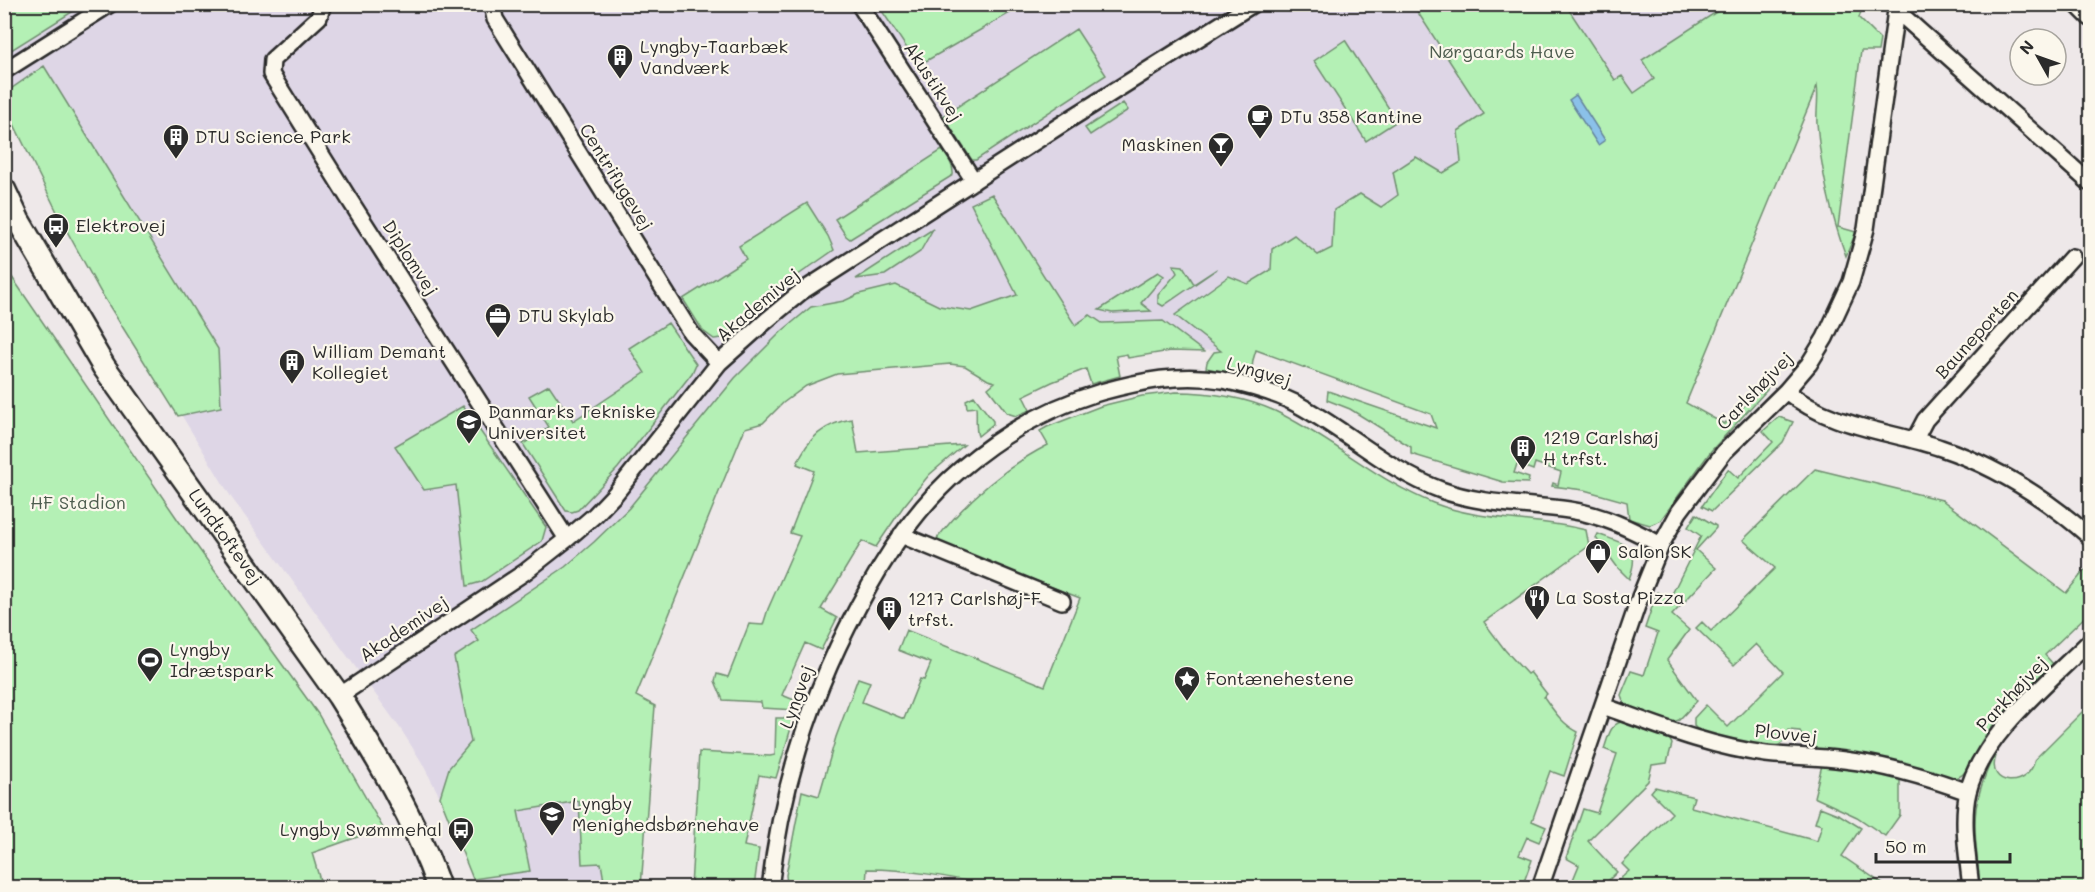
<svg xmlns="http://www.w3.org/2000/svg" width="2095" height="892" viewBox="0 0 2095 892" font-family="Mali,sans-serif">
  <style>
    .built { fill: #ded6e6 }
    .green { fill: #b4f0b5; stroke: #708e70; stroke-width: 1.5 }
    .water { fill: #8bc1e9; stroke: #65859d; stroke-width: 1.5 }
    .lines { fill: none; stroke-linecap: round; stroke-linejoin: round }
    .street-casing { stroke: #2b2b2b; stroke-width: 20 }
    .secondary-casing { stroke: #2b2b2b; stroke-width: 27 }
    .street { stroke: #fbf7ec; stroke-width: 15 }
    .secondary { stroke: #fbf7ec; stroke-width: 22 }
    .labels { text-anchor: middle; stroke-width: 4.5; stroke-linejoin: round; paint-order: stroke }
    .poi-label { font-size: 18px; fill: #2b2b2b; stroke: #fbf7ec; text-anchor: start }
    .park-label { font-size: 18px; fill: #4d5c4e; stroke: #fbf7ec }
    .street-label { font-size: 18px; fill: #2b2b2b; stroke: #fbf7ec }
  </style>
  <rect width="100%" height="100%" fill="#eee8e9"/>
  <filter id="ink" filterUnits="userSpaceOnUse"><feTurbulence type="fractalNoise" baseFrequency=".0167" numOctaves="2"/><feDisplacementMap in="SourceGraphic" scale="12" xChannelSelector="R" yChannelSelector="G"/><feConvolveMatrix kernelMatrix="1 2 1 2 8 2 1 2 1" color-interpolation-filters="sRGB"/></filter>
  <g filter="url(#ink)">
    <path class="built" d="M4,5H1850L1686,403L1624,494L1436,428L1431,414L1256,350L1170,351L1128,358L1127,354L1115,357L1118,369H1087L1052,382L1029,386L988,380L965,366L950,364L837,374L806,386L783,403L763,423L744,428L637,691L612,758L601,863L605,888L481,887L479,878L473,879L440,797L421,761L400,728L231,497L87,259L5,106Z"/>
    <path class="green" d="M5,4H83V5L5,54Z
      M878,5H1024L926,61L906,47Z
      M1413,5H1570L1567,7L1615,80L1622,76L1634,93L1654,79L1642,60L1727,5H1863L1859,18L1880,39L1878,51H1861L1838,227L1856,232L1846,256C1830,213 1821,170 1817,123C1816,111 1819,98 1817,86L1686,403L1724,424L1768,384L1767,390L1711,451L1660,521L1650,525L1629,519L1627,502L1584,490L1552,486L1553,483L1558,485L1561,472L1535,463L1533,470L1517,464L1514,473L1529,478L1528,483L1503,482L1411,454V447L1350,409L1327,400L1328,391L1436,428L1431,414L1256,350L1253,360L1251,377L1206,368L1207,362L1214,352L1221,351L1175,315L1229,276L1248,284L1271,270L1272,249L1294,235L1318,255L1332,248L1334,210L1360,194L1381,207L1398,195L1393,172L1416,157L1443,173L1461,162L1458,131L1484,114Z
      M1076,29L1106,75L976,160H972L943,116Z
      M1345,40L1397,121L1366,141L1314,61Z
      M44,66L218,349L221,407L178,416L100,291L63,224L5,106V93Z
      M1123,103L1128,110L1090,135L1085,128Z
      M942,150C947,157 954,165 953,175L850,239L846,236L835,219Z
      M992,194L1075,325L1090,315L1102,323L1163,321L1204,352L1170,351L1128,358L1127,354L1116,356L1120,376L1091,384L1086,369L1052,382L1023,396L1030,410L1016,416L1007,413L988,388L995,382L988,380L965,366L950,364L837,374L806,386L783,403L763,423L745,428L636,696L655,706L641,887H605L601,863L582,864L579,801L518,811L530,871L473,879L440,797L449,768L471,742L454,657L479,641L471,630L565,567L594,542L629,508L735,378L782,331L811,307L844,301L859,294L896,285L939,306L971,311L1017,295L971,204Z
      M807,203L828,236L834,250L765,298L722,338L714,339L703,331L683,299L746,259L739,246Z
      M933,229L920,252L885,275L856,279Z
      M1173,265L1183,266L1194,284L1217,269L1163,306L1158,303V295L1177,273Z
      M5,267L178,520L318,714L383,828L312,853L322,887H5Z
      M1158,272L1164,276L1141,303L1151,311L1112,313L1099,310Z
      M668,323L696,364L692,373L618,468L578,510L572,512L566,511L523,444L549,427L529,396L549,385L573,421L645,373L629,348Z
      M1176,392C1210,392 1244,397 1275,411C1330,437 1376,480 1433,503C1482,522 1535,517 1586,530L1589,546L1484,622L1505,650L1527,674L1530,672L1547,694L1544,697C1554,711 1562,724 1578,732L1564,776L1550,771L1532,821L1546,827L1539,842L1527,837L1519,855L1532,860L1522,887L990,888V886C949,877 909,869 867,869L866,885L791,887L787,884L786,875L802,791L819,796L836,737L858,678L870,682L862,702L904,719L920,679L924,680L931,663L898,650L906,630L1045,686L1080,598L935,541C966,501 1003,468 1048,445L1040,431L1047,427L1101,406L1142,396Z
      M974,396L993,421V424L978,436C975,430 977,415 976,407L967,408L966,400Z
      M463,406L546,527L542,541L481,582L467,586L456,485L424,490L395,446Z
      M1779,417L1793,422L1783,442L1712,511L1702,506L1728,469L1738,478L1773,442L1763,431Z
      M852,419L858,453L964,445L929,475L903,507L876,547L862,541L821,609L837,618L821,650L805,643L782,695L799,702L796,710L762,708L761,702L723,700L715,681L717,674L728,677L749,624L763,625L768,609L800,536L790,533L814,471L797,464C807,439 825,423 852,419Z
      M1815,469L1942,500L2066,593L2084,571L2087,569L2090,572V612L2045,655L2054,665C2031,687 2000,712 1983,739C1974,753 1970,779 1950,779L1888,759L1815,750L1805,744L1800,731L1789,730C1788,736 1786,742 1779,745C1767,751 1702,737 1694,726V718L1706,705L1728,727L1783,672L1756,644L1734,665L1696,628L1702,622L1711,631L1775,568L1743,540Z
      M1696,514L1716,526V528L1696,550L1716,568L1672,615L1689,630L1667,660L1697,701L1679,720L1673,722L1629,707L1624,703L1621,695L1631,671L1644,675L1658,633L1645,628L1657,592L1670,598L1701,536L1688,527Z
      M1598,534C1626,545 1642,545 1629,579L1618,568L1596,538Z
      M2090,704V887H1980C1978,861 1973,834 1976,808C1979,789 1986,772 1994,755L1996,756C1985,787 2029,790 2035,759Z
      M776,718H794L776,778L759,775L744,846L759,849L754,887H691L699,752L770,756L775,755Z
      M1626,721L1669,738L1672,744L1667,763L1652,765L1648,781L1588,841L1617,872L1602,887H1570L1579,865L1566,858L1583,809L1597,813L1617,754L1604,749C1609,735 1610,722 1626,721Z
      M1822,765L1882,773L1900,778V815L1885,836L1857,817L1814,797Z
      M1655,787L1694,797L1691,807L1817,841L1822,825L1815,823L1820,807L1840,815L1861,828L1842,856L1887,887H1613L1612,886L1629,871L1622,864L1672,813L1651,792Z"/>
    <path class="water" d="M1576,95L1605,140L1598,145L1569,100Z"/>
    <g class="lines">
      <g class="street-casing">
        <path id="street" d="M323,4L319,17L272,60L271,74L349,199L567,539
          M492,4L495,19L691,333L719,363
          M859,4L974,181
          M2076,4L2090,18
          M4,71L110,4
          M1786,391C1831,428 1888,430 1941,448C1995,466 2047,499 2090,537
          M1915,439L1925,420L2072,257
          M901,535L1062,601
          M339,696L525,572L567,539L595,515L615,494L719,363L766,321L801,292L1070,119L1253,4
          M1603,706C1656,725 1710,747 1766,754C1792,757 1818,756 1844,760C1887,765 1927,777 1968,792
          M770,888C781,789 811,694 858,607C885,556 917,506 961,469C1002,434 1049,407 1101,392C1141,381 1180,373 1222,380C1247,385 1270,391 1293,402C1344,428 1387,470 1441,490C1482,505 1527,504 1569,510C1603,515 1631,529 1661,545
          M1540,888L1640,597L1661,545L1679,512L1724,452L1786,391L1809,364L1825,338L1851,282L1866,229L1896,10L2090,183
          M1971,888C1968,859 1961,820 1968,792C1981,736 2050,681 2090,641"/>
      </g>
      <g class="secondary-casing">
        <g id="secondary">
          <path id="s1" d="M4,190L18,220L104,367L339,696C377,757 415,819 439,888"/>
        </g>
      </g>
      <use href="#street" class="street"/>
      <use href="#secondary" class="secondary"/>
    </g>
  </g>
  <defs>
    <g id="building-pin" transform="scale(1.35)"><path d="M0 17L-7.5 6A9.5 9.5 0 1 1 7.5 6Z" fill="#2b2b2b" stroke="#fbf7ec"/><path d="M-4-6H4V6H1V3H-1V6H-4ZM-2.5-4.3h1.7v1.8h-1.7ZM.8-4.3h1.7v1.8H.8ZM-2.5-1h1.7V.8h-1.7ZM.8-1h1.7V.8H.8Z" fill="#fff"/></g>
    <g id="cafe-pin" transform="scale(1.35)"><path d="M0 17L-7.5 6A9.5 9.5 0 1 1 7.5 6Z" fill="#2b2b2b" stroke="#fbf7ec"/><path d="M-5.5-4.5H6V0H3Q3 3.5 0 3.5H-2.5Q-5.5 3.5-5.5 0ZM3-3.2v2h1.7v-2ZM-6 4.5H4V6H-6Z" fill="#fff"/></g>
    <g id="bar-pin" transform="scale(1.35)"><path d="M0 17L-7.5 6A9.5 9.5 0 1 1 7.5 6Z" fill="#2b2b2b" stroke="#fbf7ec"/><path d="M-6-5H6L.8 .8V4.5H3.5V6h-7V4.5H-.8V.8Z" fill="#fff"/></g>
    <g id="bus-pin" transform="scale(1.35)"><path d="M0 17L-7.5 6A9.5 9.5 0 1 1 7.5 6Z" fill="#2b2b2b" stroke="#fbf7ec"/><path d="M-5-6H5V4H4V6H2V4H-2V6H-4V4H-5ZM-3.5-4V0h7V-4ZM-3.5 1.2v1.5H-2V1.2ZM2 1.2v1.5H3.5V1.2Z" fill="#fff"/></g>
    <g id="office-pin" transform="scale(1.35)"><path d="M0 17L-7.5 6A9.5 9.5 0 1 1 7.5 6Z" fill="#2b2b2b" stroke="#fbf7ec"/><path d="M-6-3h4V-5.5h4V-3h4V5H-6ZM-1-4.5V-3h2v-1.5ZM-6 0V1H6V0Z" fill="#fff"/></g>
    <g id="university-pin" transform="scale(1.35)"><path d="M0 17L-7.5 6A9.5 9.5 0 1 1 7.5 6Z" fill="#2b2b2b" stroke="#fbf7ec"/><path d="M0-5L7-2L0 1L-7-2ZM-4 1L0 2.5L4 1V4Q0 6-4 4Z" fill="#fff"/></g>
    <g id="shop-pin" transform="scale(1.35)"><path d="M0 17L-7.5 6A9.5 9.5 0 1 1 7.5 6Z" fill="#2b2b2b" stroke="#fbf7ec"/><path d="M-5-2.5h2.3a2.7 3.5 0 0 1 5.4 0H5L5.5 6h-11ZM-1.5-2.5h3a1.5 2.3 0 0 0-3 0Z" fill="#fff"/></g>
    <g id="restaurant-pin" transform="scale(1.35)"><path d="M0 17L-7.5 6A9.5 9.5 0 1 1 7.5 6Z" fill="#2b2b2b" stroke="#fbf7ec"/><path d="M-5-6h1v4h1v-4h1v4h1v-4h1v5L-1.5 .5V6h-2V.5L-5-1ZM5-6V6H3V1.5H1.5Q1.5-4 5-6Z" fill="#fff"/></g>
    <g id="stadium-pin" transform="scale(1.35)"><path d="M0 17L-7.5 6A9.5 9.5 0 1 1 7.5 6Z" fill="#2b2b2b" stroke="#fbf7ec"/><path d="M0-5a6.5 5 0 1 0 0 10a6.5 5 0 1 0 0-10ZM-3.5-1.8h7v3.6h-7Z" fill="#fff"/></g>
    <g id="sight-pin" transform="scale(1.35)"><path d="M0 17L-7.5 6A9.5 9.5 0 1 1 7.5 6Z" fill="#2b2b2b" stroke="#fbf7ec"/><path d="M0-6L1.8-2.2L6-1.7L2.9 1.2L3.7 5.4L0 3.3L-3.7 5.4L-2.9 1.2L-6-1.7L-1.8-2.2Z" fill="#fff"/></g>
    <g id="school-pin" transform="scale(1.35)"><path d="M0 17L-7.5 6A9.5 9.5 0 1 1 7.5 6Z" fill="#2b2b2b" stroke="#fbf7ec"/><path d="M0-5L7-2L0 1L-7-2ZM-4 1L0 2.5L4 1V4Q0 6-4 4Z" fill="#fff"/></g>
  </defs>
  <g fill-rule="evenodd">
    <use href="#building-pin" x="620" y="57"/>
    <use href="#cafe-pin" x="1260" y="117"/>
    <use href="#building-pin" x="176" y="137"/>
    <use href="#bar-pin" x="1221" y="145"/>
    <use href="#bus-pin" x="56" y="226"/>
    <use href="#office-pin" x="498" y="316"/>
    <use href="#building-pin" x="292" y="362"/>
    <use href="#university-pin" x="469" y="422"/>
    <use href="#building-pin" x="1523" y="448"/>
    <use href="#shop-pin" x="1598" y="552"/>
    <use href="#restaurant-pin" x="1537" y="598"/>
    <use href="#building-pin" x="889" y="609"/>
    <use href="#stadium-pin" x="150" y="660"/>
    <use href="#sight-pin" x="1187" y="679"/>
    <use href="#school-pin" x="552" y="814"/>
    <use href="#bus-pin" x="461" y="830"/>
  </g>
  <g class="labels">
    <g class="poi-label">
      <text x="640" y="53">Lyngby-Taarbæk<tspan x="640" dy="21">Vandværk</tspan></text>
      <text x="1280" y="123">DTu 358 Kantine</text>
      <text x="195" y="143">DTU Science Park</text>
      <text x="1202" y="151" text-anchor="end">Maskinen</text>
      <text x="76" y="232">Elektrovej</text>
      <text x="518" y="322">DTU Skylab</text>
      <text x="312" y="358">William Demant<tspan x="312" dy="21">Kollegiet</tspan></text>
      <text x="488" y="418">Danmarks Tekniske<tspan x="488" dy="21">Universitet</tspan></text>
      <text x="1543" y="444">1219 Carlshøj<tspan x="1543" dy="21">H trfst.</tspan></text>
      <text x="1618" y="558">Salon SK</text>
      <text x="1556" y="604">La Sosta Pizza</text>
      <text x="908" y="605">1217 Carlshøj-F<tspan x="908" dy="21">trfst.</tspan></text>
      <text x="170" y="656">Lyngby<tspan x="170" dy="21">Idrætspark</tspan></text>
      <text x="1206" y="685">Fontænehestene</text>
      <text x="572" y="810">Lyngby<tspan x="572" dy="21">Menighedsbørnehave</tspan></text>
      <text x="442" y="836" text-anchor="end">Lyngby Svømmehal</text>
    </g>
    <g class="park-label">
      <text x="1502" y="58">Nørgaards Have</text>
      <text x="78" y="509">HF Stadion</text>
    </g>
    <g class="street-label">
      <text transform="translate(933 82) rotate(57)" y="6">Akustikvej</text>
      <text transform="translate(616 177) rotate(58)" y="6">Centrifugevej</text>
      <text transform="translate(410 258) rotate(57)" y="6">Diplomvej</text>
      <text transform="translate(758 305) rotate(-40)" y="6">Akademivej</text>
      <text transform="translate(1977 334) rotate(-48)" y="6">Bauneporten</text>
      <text transform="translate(1259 372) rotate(16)" y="6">Lyngvej</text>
      <text transform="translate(1755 391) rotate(-46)" y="6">Carlshøjvej</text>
      <text dy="6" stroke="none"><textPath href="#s1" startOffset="412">Lundtoftevej</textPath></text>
      <text transform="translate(404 629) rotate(-34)" y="6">Akademivej</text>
      <text transform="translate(2012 694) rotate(-47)" y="6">Parkhøjvej</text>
      <text transform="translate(797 697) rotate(-70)" y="6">Lyngvej</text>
      <text transform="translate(1786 734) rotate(6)" y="6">Plovvej</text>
    </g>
  </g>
  <rect width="2095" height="892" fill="none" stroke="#fbf7ec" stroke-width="24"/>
  <rect x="12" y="12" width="2071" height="868" fill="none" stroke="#2b2b2b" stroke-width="2" filter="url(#ink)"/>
  <g transform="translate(2038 57) rotate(310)"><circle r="28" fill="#fbf7ec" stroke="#a8a59f" stroke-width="1.5"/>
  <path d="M0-4.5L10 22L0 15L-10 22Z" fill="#2b2b2b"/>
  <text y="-9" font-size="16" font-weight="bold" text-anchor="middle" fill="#2b2b2b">N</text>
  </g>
  <path d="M1876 853v9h134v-9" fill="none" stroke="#2b2b2b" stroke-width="3"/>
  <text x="1885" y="853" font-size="18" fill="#2b2b2b" stroke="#fbf7ec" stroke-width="4.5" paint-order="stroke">50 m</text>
</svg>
